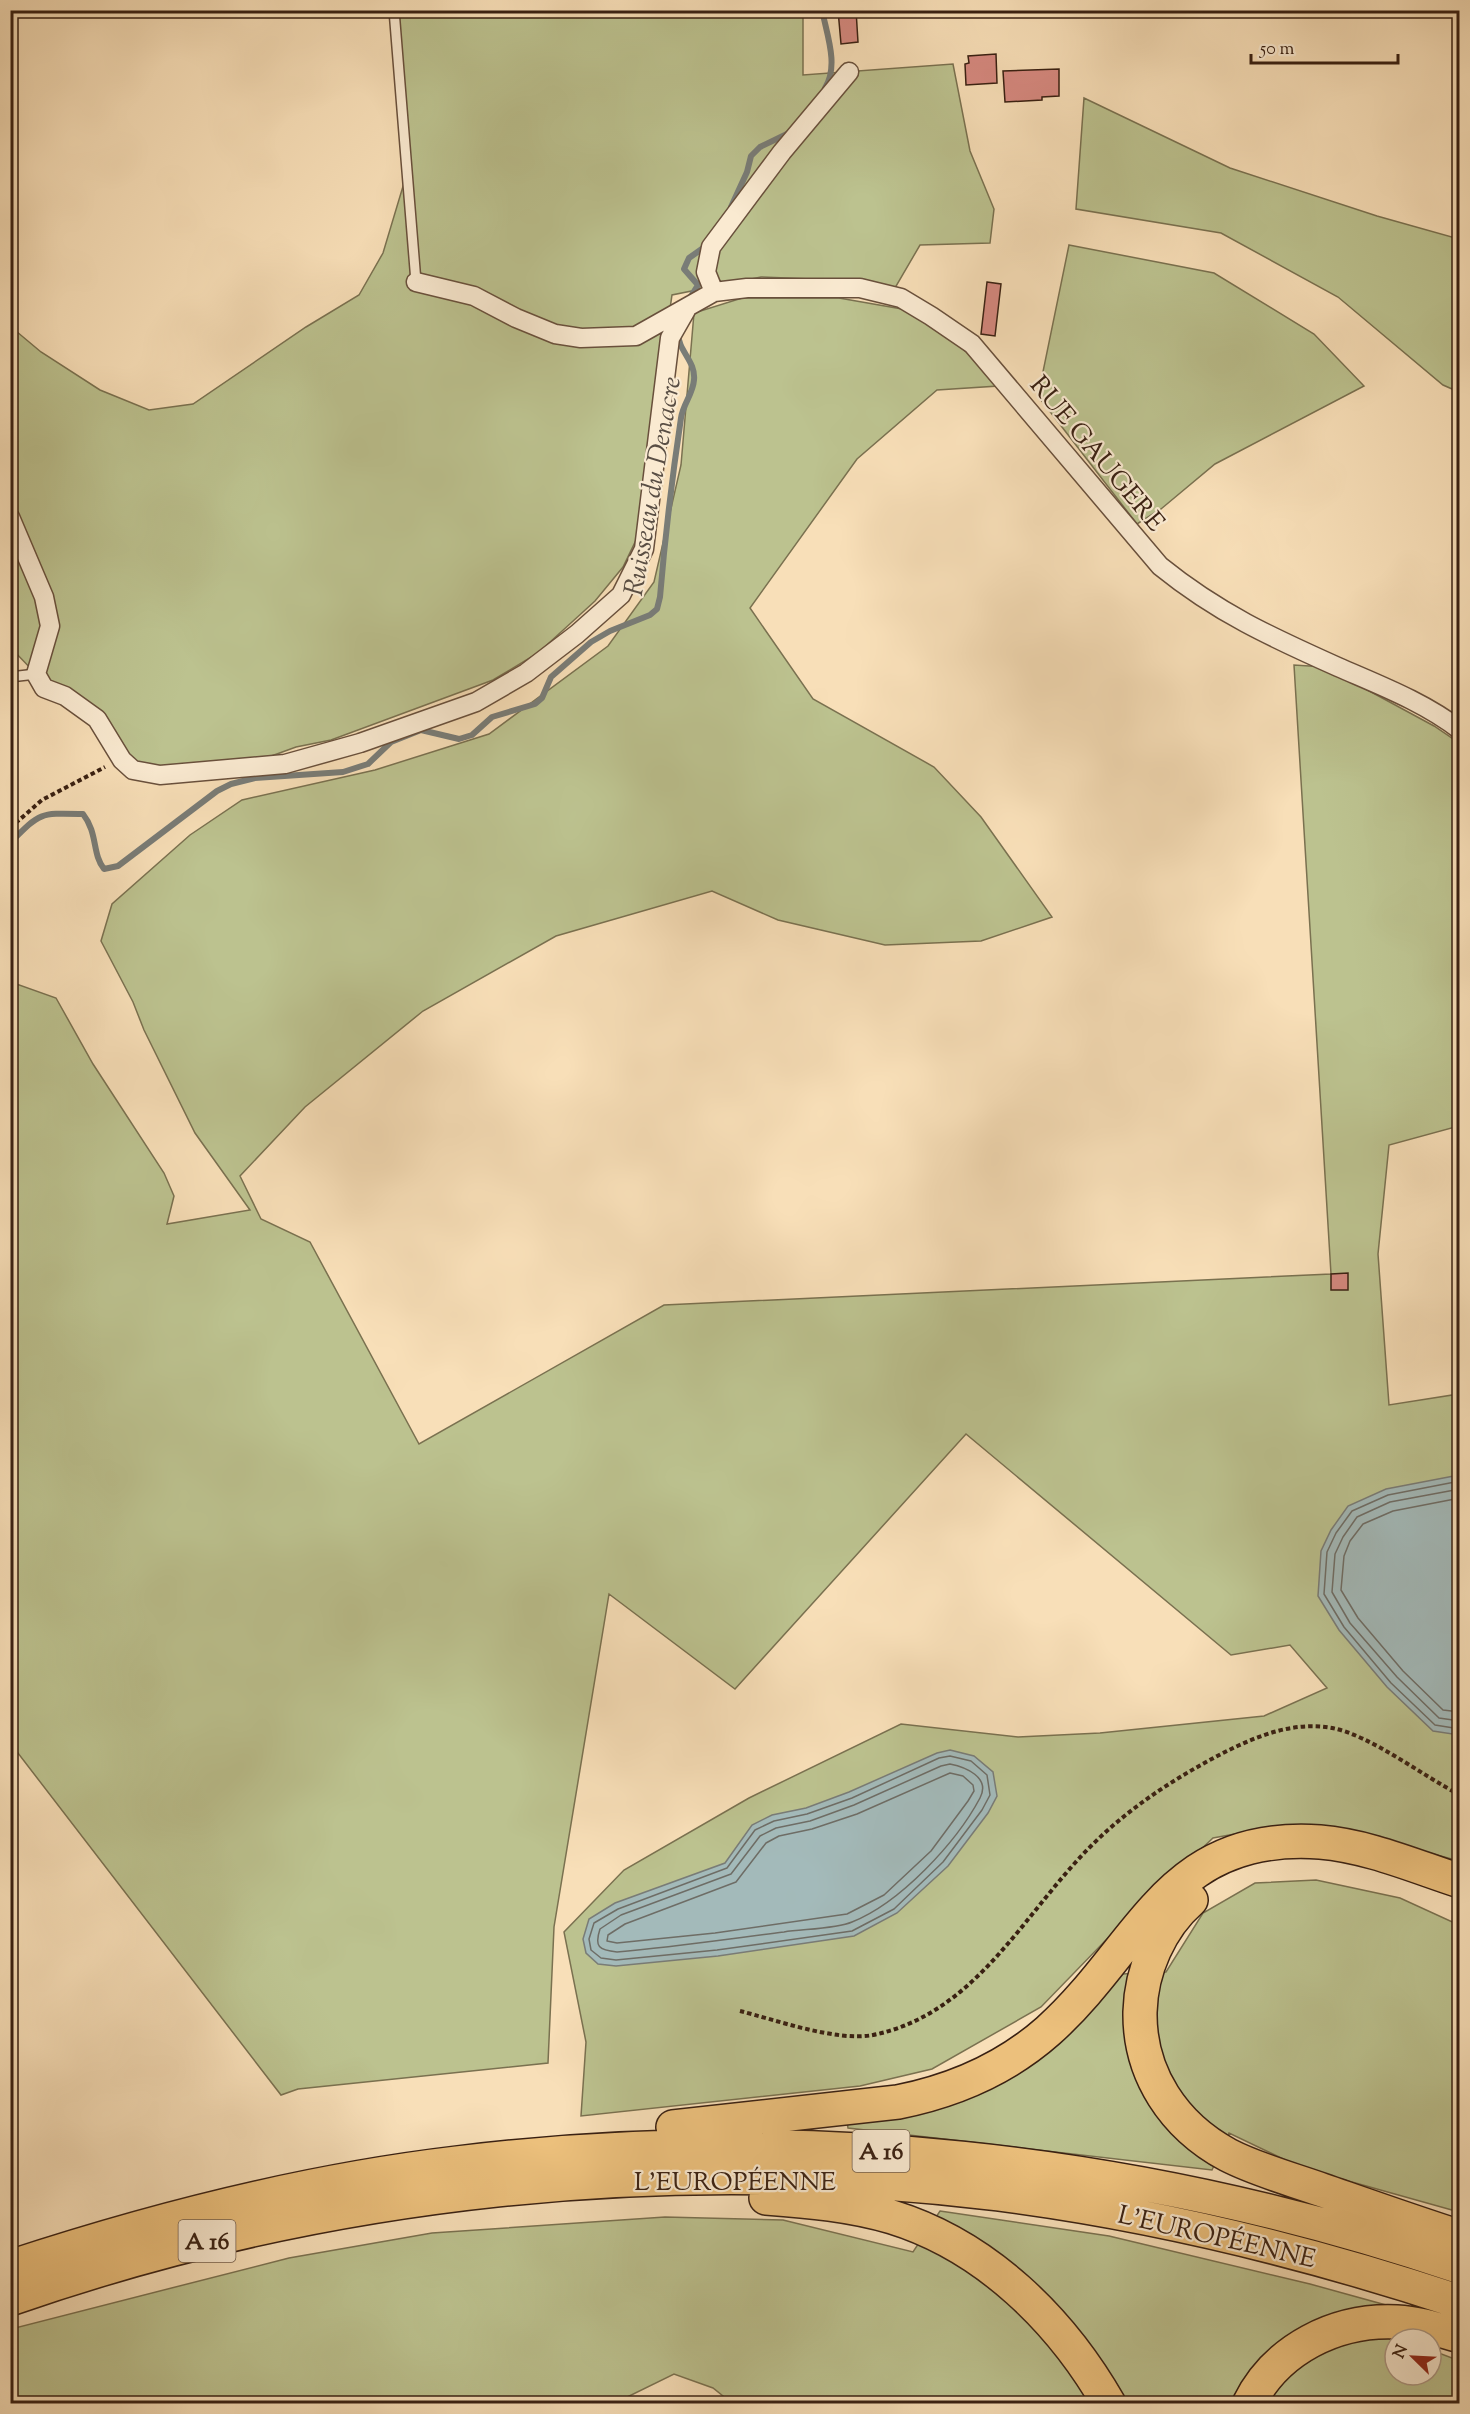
<svg xmlns="http://www.w3.org/2000/svg" width="1470" height="2414" viewBox="0 0 1470 2414" font-family="'Sorts Mill Goudy',serif">
  <style>
    .green { fill: #bcc28f; stroke: #7a7150; stroke-width: 1.5 }
    .water { fill: #a3baba; stroke: #797c77; stroke-width: 1.5 }
    .lines { fill: none; stroke-linecap: round; stroke-linejoin: round }
    .shore { stroke: #6e6d66; stroke-width: 1.5 }
    .stream { stroke: #797c77; stroke-width: 6 }
    .building { fill: #d68980; stroke: #392012; stroke-width: 1.5 }
    .lane-casing { stroke: #69503c; stroke-width: 12 }
    .street-casing { stroke: #69503c; stroke-width: 21 }
    .highway-casing { stroke: #392012; stroke-width: 36 }
    .path { stroke: #392012; stroke-width: 4; stroke-dasharray: 4.5 3; stroke-linecap: butt }
    .lane { stroke: #faead1; stroke-width: 9 }
    .street { stroke: #faead1; stroke-width: 18 }
    .highway { stroke: #ecc07c; stroke-width: 33 }
    .labels { text-anchor: middle; stroke-width: 4.5; stroke-linejoin: round; paint-order: stroke }
    .shield { fill: #faead1; stroke: #735d4b; stroke-width: 1.5 }
    .shield-label { font-size: 24px; font-weight: bold; fill: #392012 }
    .street-label { font-size: 26px; fill: #392012; stroke: #faead1 }
    .water-label { font-size: 27px; font-style: italic; fill: #594e44; stroke: #faead1 }
  </style>
  <rect width="100%" height="100%" fill="#f8dfb8"/>
  <filter id="stains"><feTurbulence type="fractalNoise" baseFrequency=".00333" numOctaves="4"/><feColorMatrix values="0 0 0 0 .2 0 0 0 0 .09 0 0 0 0 .02 0 0 0 .5 -.17"/></filter>
  <radialGradient id="worn" r=".72"><stop offset=".6" stop-color="#630" stop-opacity="0"/><stop offset="1" stop-color="#630" stop-opacity=".3"/></radialGradient>
  <path class="green" d="M394,11H803V75L953,64L970,151L994,209L990,243L920,245L895,288L836,280L761,277L672,295L637,538L623,567L595,601L538,653L493,680L331,740L296,747L236,769L133,770L97,719L36,674L11,648L10,326L41,352L100,390L149,410L193,404L306,327L359,295L383,253L407,173Z
    M1084,98L1230,168L1377,216L1459,239V392L1443,385L1338,297L1221,233L1076,209Z
    M1069,245L1214,273L1314,334L1364,386L1215,464L1161,509L1137,524L1038,396Z
    M742,298H839L902,309L936,327L982,365L998,386L937,390L857,459L750,608L813,699L934,767L981,817L1052,917L981,941L885,945L778,920L712,891L556,936L423,1011L305,1107L240,1176L261,1219L310,1242L419,1444L664,1305L1331,1274L1294,665L1325,667L1434,726L1459,743V1126L1389,1145L1378,1254L1389,1405L1459,1394V1861L1356,1833L1284,1825L1213,1838L1105,1941L1041,2007L932,2069L860,2086L581,2116L586,2042L564,1932L624,1870L749,1798L901,1724L1018,1737L1100,1733L1264,1716L1327,1688L1290,1645L1231,1655L966,1434L735,1689L609,1594L554,1927L548,2063L298,2089L281,2095L11,1744V982L56,998L93,1064L164,1173L174,1196L167,1224L250,1210L195,1133L144,1030L133,1002L101,941L112,904L190,835L242,800L375,770L489,734L608,646L654,582L681,465L694,313Z
    M1316,1880L1400,1898L1459,1925V2212L1302,2168L1229,2133L1212,2170L848,2128L847,2121L941,2104L1122,1974L1166,1972L1203,1913L1255,1883Z
    M940,2211L1109,2236L1310,2284L1393,2307L1412,2339H1395V2375H1431V2350L1460,2361L1459,2404H733L713,2388L674,2374L613,2404H11V2329L289,2258L432,2233L665,2217L783,2220L913,2252Z"/>
  <path class="water" d="M1459,1475H1460L1459,1735L1433,1731L1387,1687L1339,1630L1318,1596L1321,1551L1331,1530L1348,1506L1386,1489Z
    M950,1750L974,1756L993,1772L997,1796L988,1813L948,1866L897,1913L854,1936L718,1956L616,1966L598,1964L586,1953L583,1939L589,1919L615,1903L725,1863L752,1825L772,1815L806,1808L849,1792L937,1753Z"/>
  <g class="lines">
    <path class="shore" d="M1460,1481L1388,1495L1352,1511L1336,1533L1327,1552L1324,1594L1344,1627L1391,1683L1435,1725L1460,1729
      M1460,1489L1390,1502L1357,1517L1343,1537L1335,1554L1332,1592L1350,1623L1397,1677L1439,1718L1460,1721
      M1460,1498L1393,1511L1363,1524L1350,1541L1344,1556L1341,1590L1358,1618L1403,1671L1443,1710L1460,1712
      M950,1756L971,1761L987,1775L990,1795L982,1810L943,1862L894,1909L852,1931L717,1950L616,1960L601,1958L591,1950L589,1939L594,1923L618,1909L727,1868L755,1830L774,1821L807,1814L852,1798L939,1758Z
      M950,1764C965,1767 991,1777 980,1798C956,1843 900,1903 852,1922C836,1929 802,1929 784,1932C728,1939 673,1947 617,1952C599,1950 594,1947 600,1929L621,1915L731,1874L760,1836L776,1828L810,1821L854,1805L941,1766Z
      M950,1773L963,1776L973,1785L974,1791L968,1801L931,1851L884,1895L847,1914L715,1933L617,1943L607,1941L608,1935L625,1924L736,1882L766,1843L779,1836L812,1829L857,1814Z"/>
    <path class="stream" d="M822,10C827,35 839,66 825,88
      M731,207L747,172L751,156L760,147L789,133
      M688,301L698,285L684,269L689,258L706,246
      M10,843C41,812 39,813 83,814C98,833 92,854 104,869L118,866L217,791L231,784L255,778L343,772L368,764L391,742L421,730L459,739L472,735L492,717L535,704L542,698L551,677L591,642L610,631L650,615L657,609L660,597C665,537 672,478 681,418C683,404 693,394 694,380C696,361 678,351 678,333"/>
  </g>
  <path class="building" d="M838,10H856L858,42L841,44Z
    M996,54L997,83L966,85L965,64L969,63L968,56Z
    M1059,69V96L1042,97V100L1005,102L1003,71Z
    M987,282L1001,284L995,336L981,334Z
    M1348,1273V1290H1331V1274Z"/>
  <g class="lines">
    <g class="lane-casing">
      <path id="lane" d="M394,10L416,282
        M10,677L36,674"/>
    </g>
    <g class="street-casing">
      <path id="street" d="M416,282L474,296L516,318L555,334L581,338L636,336L714,292L747,288H860L901,298L931,316L972,344L1160,566C1218,613 1271,637 1338,667C1379,685 1424,702 1460,730
        M714,292L706,272L711,247L782,152L849,72
        M10,517L44,597L50,626L36,674L44,688L65,696L97,719L122,760L133,770L160,775L285,764L360,743L476,702L526,673L577,634L621,595L644,549L670,338L686,310"/>
    </g>
    <g class="highway-casing">
      <path id="highway" d="M1191,1900C1160,1927 1141,1970 1140,2012C1139,2074 1174,2126 1228,2155C1257,2170 1291,2179 1322,2190C1368,2206 1413,2222 1460,2237
        M673,2127L898,2102C953,2091 1005,2069 1048,2031C1142,1947 1167,1831 1320,1842C1368,1846 1414,1866 1460,1881
        M766,2198C808,2201 852,2205 892,2217C986,2246 1061,2320 1109,2404
        M10,2267C156,2219 305,2181 457,2163C793,2122 1139,2157 1460,2267
        M10,2299C325,2189 668,2153 998,2194C1155,2214 1309,2252 1460,2302
        M1249,2404C1276,2349 1336,2319 1397,2322C1419,2323 1439,2330 1460,2336"/>
    </g>
    <path class="path" d="M10,828L42,800L105,767
      M740,2011C776,2020 837,2042 873,2035C976,2014 1023,1914 1091,1846C1130,1807 1175,1778 1223,1753C1257,1736 1293,1721 1332,1728C1370,1735 1423,1776 1460,1795"/>
    <use href="#lane" class="lane"/>
    <use href="#street" class="street"/>
    <use href="#highway" class="highway"/>
  </g>
  <g class="labels">
    <g class="shield">
      <rect x="852.5" y="2130" width="57" height="42" rx="4.5"/>
      <rect x="178.5" y="2220" width="57" height="42" rx="4.5"/>
    </g>
    <g class="shield-label">
      <text x="881" y="2159">A 16</text>
      <text x="207" y="2249">A 16</text>
    </g>
    <g class="street-label">
      <text transform="translate(1098 453) rotate(50)" y="9">RUE GAUGERE</text>
      <text x="735" y="2190">L'EUROPÉENNE</text>
      <text transform="translate(1217 2236) rotate(13)" y="9">L'EUROPÉENNE</text>
    </g>
    <g class="water-label">
      <text transform="translate(652 486) rotate(-80)" y="9">Ruisseau du Denacre</text>
    </g>
  </g>
  <rect width="1470" height="2414" fill="none" stroke="#f8dfb8" stroke-width="36"/>
  <rect x="12" y="12" width="1446" height="2390" fill="none" stroke="#392012" stroke-width="3"/>
  <rect x="18" y="18" width="1434" height="2378" fill="none" stroke="#392012" stroke-width="1.5"/>
  <g transform="translate(1413 2357) rotate(294)"><circle r="28" fill="#faead1" stroke="#ad9985" stroke-width="1.5"/>
  <path d="M0-4.5L10 22L0 15L-10 22Z" fill="#8f2418"/>
  <text y="-9" font-size="16" font-weight="bold" text-anchor="middle" fill="#392012">N</text>
  </g>
  <path d="M1251 54v9h147v-9" fill="none" stroke="#392012" stroke-width="3"/>
  <text x="1260" y="54" font-size="18" fill="#392012" stroke="#faead1" stroke-width="4.5" paint-order="stroke">50 m</text>
  <rect width="100%" height="100%" filter="url(#stains)"/>
  <rect width="100%" height="100%" fill="url(#worn)"/>
</svg>
